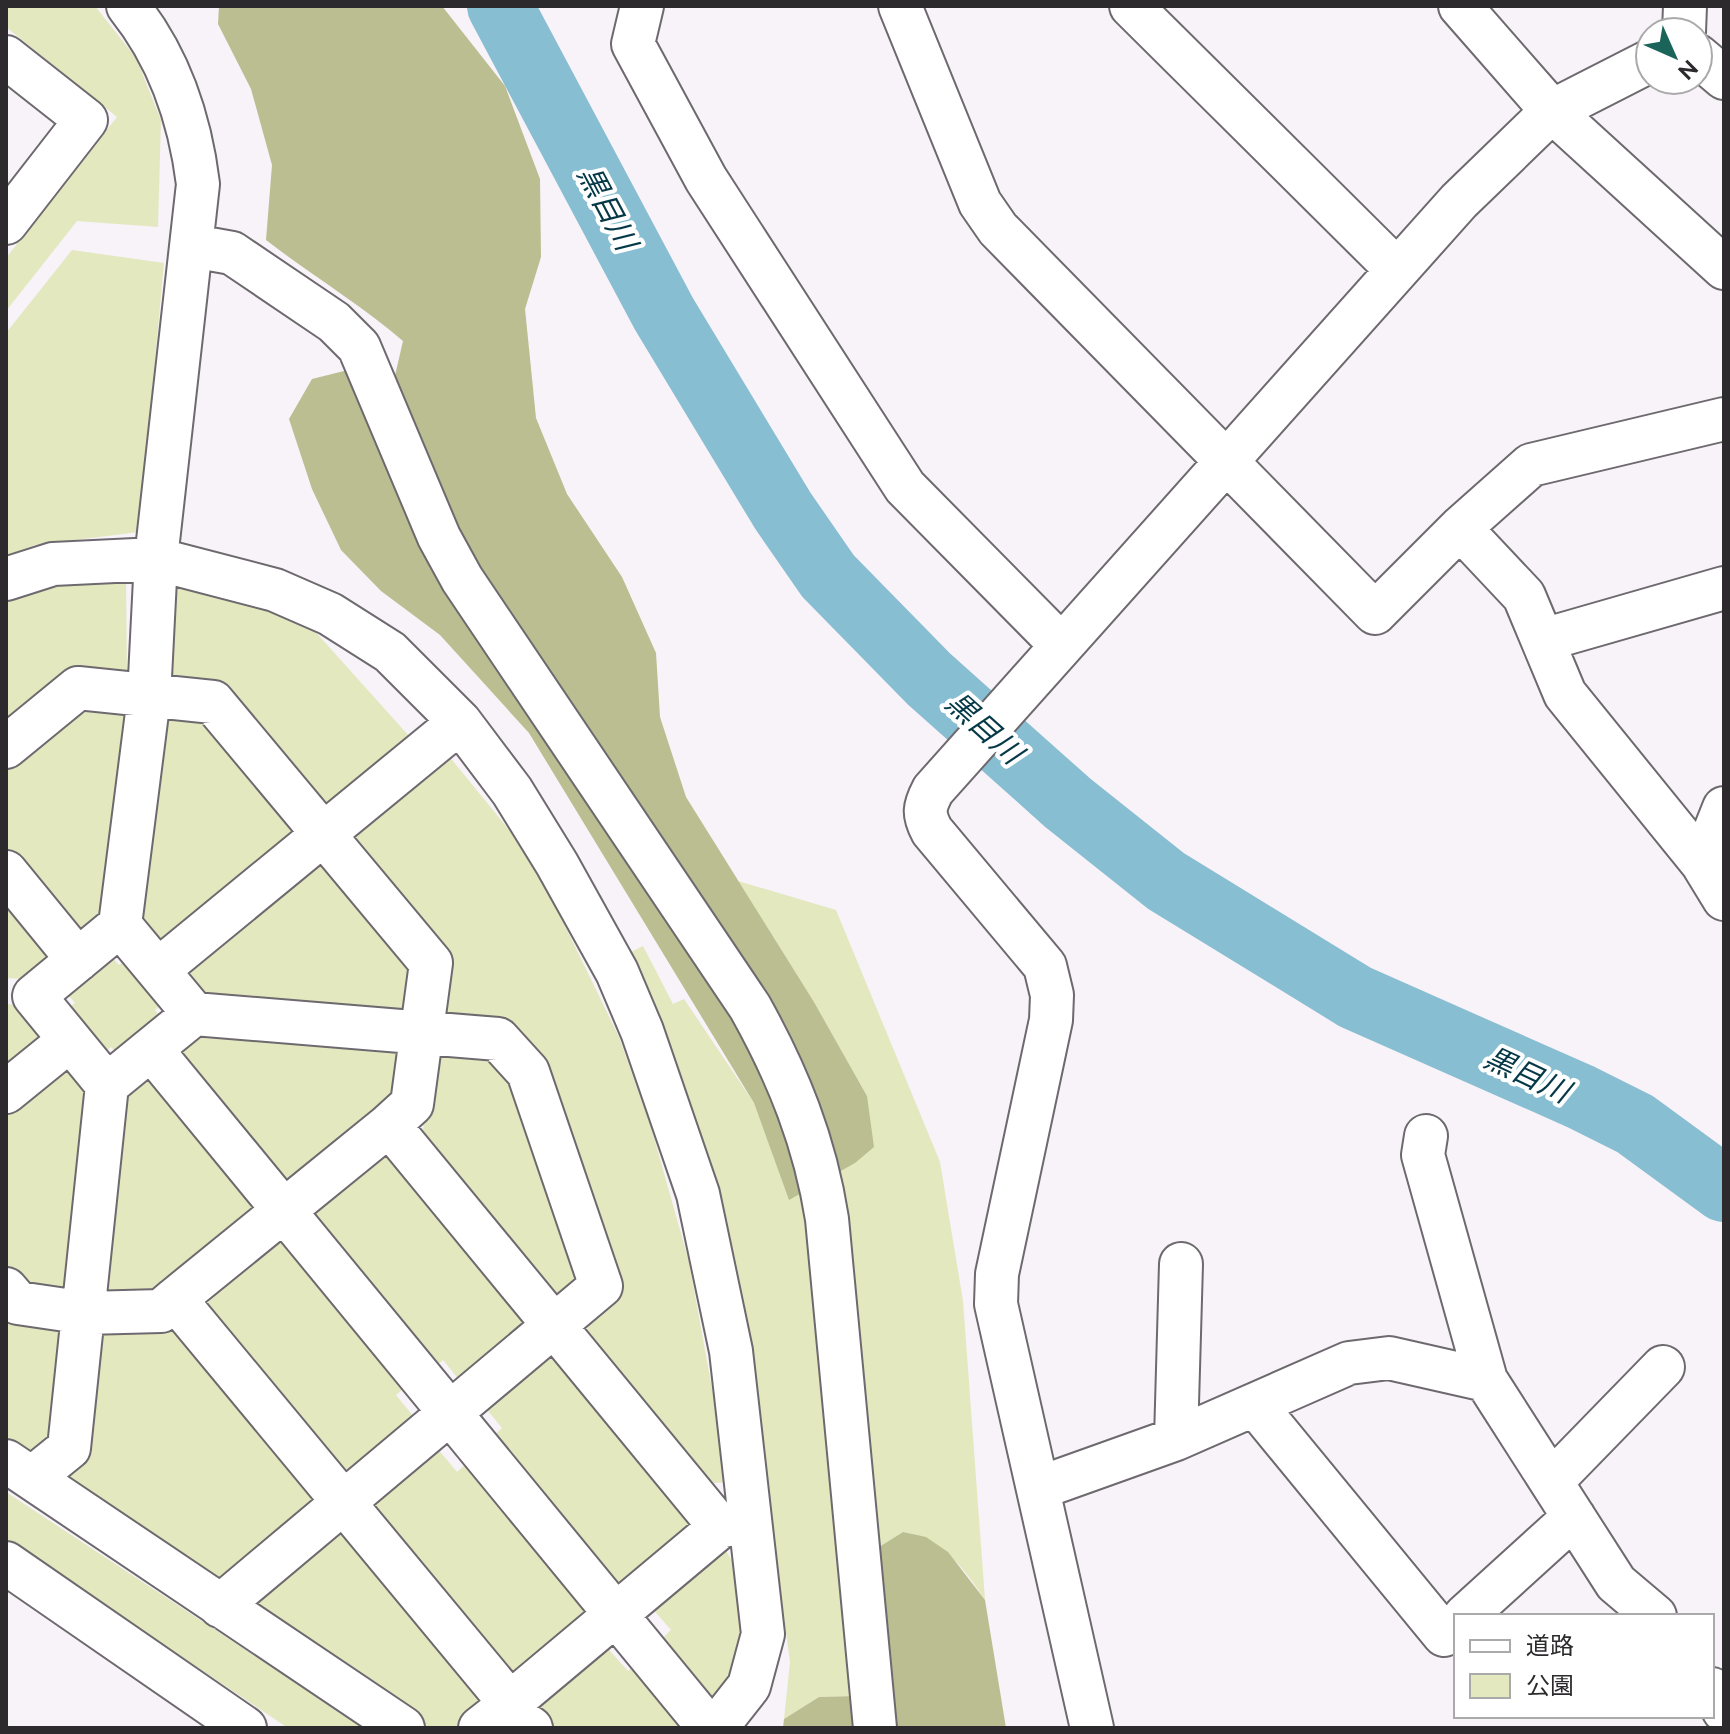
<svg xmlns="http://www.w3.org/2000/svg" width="1730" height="1734" viewBox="0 0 1730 1734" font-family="Raleway,'Noto Sans JP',sans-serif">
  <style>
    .green { fill: #e3e8bf }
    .forest { fill: #babe90 }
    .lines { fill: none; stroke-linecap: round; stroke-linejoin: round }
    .river { stroke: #88bed1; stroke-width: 66 }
    .minor-casing { stroke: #6e696f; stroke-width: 46 }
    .minor { stroke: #fff; stroke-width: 42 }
    .labels { text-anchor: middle; stroke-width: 8; stroke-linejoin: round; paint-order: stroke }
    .water-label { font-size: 30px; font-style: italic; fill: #063947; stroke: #fff }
  </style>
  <rect width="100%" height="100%" fill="#f8f2f9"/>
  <path class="green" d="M6,6H95L136,58L161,120L158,227L77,221L6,311V258L117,117L6,27Z
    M72,250L164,263L139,532L35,545L6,556V333Z
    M126,578L127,685L6,733V596L57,580Z
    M175,583L304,619L417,745L321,820L216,691L159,687Z
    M78,701L127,713L104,918L77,939L6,850V762Z
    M158,708L202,709L308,833L163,952L136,921Z
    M444,750L532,858L619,1037L651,1127L689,1262L729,1482L700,1484L584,1334L610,1287L543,1067L434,1024L440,958L339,836Z
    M318,850L417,967L411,1019L205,1002L175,966Z
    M738,881L836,910L940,1162L963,1301L985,1600C964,1568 943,1540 903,1532L879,1547L857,1696L819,1697L784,1719L790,1662L762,1453L627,954L643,946L673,1004L684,999L754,1103L789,1199L867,1096L814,1002Z
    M6,892L56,952L22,979L6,978Z
    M109,954L119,965L128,958L165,1002L155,1010L161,1018L117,1054L111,1047L103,1054L66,1010L75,1003L64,990Z
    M6,1004L20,1005L48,1041L6,1075Z
    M206,1026L405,1042L403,1097L291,1190L175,1052Z
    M430,1048L499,1051L592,1283L561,1312L422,1142Z
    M62,1064L92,1101L80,1297L23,1294L6,1275V1109Z
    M149,1073L264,1205L149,1303L102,1297L122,1097Z
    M383,1140L539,1325L465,1387L443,1360L430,1371L297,1213Z
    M276,1227L409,1384L396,1395L418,1422L346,1483L199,1310L214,1297L205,1287Z
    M6,1306L70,1321L60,1451L17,1454L6,1446Z
    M180,1325L319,1496L223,1581L56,1480L94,1326Z
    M549,1342L703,1524L619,1596L488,1441L502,1428L480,1401Z
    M432,1442L457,1472L468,1462L595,1613L511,1684L359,1502Z
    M6,1492L364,1728H288L6,1539Z
    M337,1520L487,1698L454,1728H420L243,1596Z
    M717,1551H726L741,1575L748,1636L712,1718L652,1648L671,1630L651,1607Z
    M602,1642L628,1671L639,1662L697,1728H549L526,1705Z"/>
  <path class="forest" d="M219,6H442L505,86L540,179L541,257L525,309L536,418L567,494L622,577L656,653L660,717L686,797L814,1002L867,1096L874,1147L855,1163L789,1200L754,1103L529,733L440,635L381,591L341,550L312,489L289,419L312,379L348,370L394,380L403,341C360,304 311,275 266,240L272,165L251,89L218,24Z
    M903,1532L926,1537L948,1552L985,1600L1006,1728H783L784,1719L819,1697L857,1696L879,1547Z"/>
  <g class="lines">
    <path class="river" d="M500,6L664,314L783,511L828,576L929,679L1068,803L1166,881L1355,997L1581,1097L1635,1124L1724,1189"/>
    <g class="minor-casing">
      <path id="minor" d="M642,6L633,44L706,179L905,487L1061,645
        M900,6L980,203L998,229L1375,613L1460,528L1524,596L1565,694L1702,863L1724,899
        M1131,6L1397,270
        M1460,6L1552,111L1724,268
        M1684,32L1685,6
        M1698,56L1724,78
        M6,57L86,120L6,223
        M193,246L232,253L334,322L359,347L439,537L462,579L750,1007C788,1075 815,1142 827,1219L875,1728
        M1460,528L1531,465L1724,419
        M6,579L53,564L156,559L275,590L330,614L390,652L460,722L512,791L557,864L617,972L642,1031L698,1194L731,1351L763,1634L749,1686L716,1728
        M1543,640L1724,588
        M6,747L78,688L213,702L431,963L412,1104L389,1125
        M1702,863L1724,808
        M6,872L78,960
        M120,925L149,697L156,559L198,184C190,119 169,57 128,6
        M158,970L460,722
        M194,1014L498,1039L528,1072L601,1286L220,1606
        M151,1049L194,1014L120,925L34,996L107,1085L151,1049L709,1728
        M6,1092L70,1040
        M1426,1136L1423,1155L1486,1380
        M6,1289L18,1303L86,1313L161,1311L175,1299
        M1255,1405L1444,1635L1456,1625
        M1176,1439L1181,1264
        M6,1461L403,1728
        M32,1478L69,1448L107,1085
        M1553,1480L1663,1367
        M1039,1488L1176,1439L1349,1363L1389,1358L1486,1380L1616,1583L1655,1616
        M720,1527L389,1125L175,1299L510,1703L720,1527L749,1519
        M6,1563L245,1728
        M1465,1616L1574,1517
        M1712,1689L1724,1711
        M480,1728L494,1717L509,1713L531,1728
        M1092,1728L996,1304L997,1274L1051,1020L1052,995L1045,966L932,831C923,814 924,807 933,790L1459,201L1552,111L1650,61"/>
    </g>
    <use href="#minor" class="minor"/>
  </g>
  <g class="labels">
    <g class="water-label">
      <text transform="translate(607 208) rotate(62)" y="10">黒目川</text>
      <text transform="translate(984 728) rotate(42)" y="10">黒目川</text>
      <text transform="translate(1527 1075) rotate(25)" y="10">黒目川</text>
    </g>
  </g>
  <rect width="1730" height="1734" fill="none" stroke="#2c2a2c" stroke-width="16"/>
  <rect x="1454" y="1614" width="260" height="104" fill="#ffffff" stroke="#abaaab" stroke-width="2"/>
  <rect x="1470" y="1640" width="40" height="12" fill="#ffffff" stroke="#abaaab" stroke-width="2"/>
  <text x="1526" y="1654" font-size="24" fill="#2c2a2c">道路</text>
  <rect x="1470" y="1674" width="40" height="24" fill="#e3e8bf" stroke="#abaaab" stroke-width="2"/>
  <text x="1526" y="1694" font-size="24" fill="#2c2a2c">公園</text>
  <g transform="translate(1674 56) rotate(135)"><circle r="38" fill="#ffffff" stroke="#abaaab" stroke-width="2"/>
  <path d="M0-6L14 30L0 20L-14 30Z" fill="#1a645a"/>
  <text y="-12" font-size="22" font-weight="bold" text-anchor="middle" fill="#2c2a2c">N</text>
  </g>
</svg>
